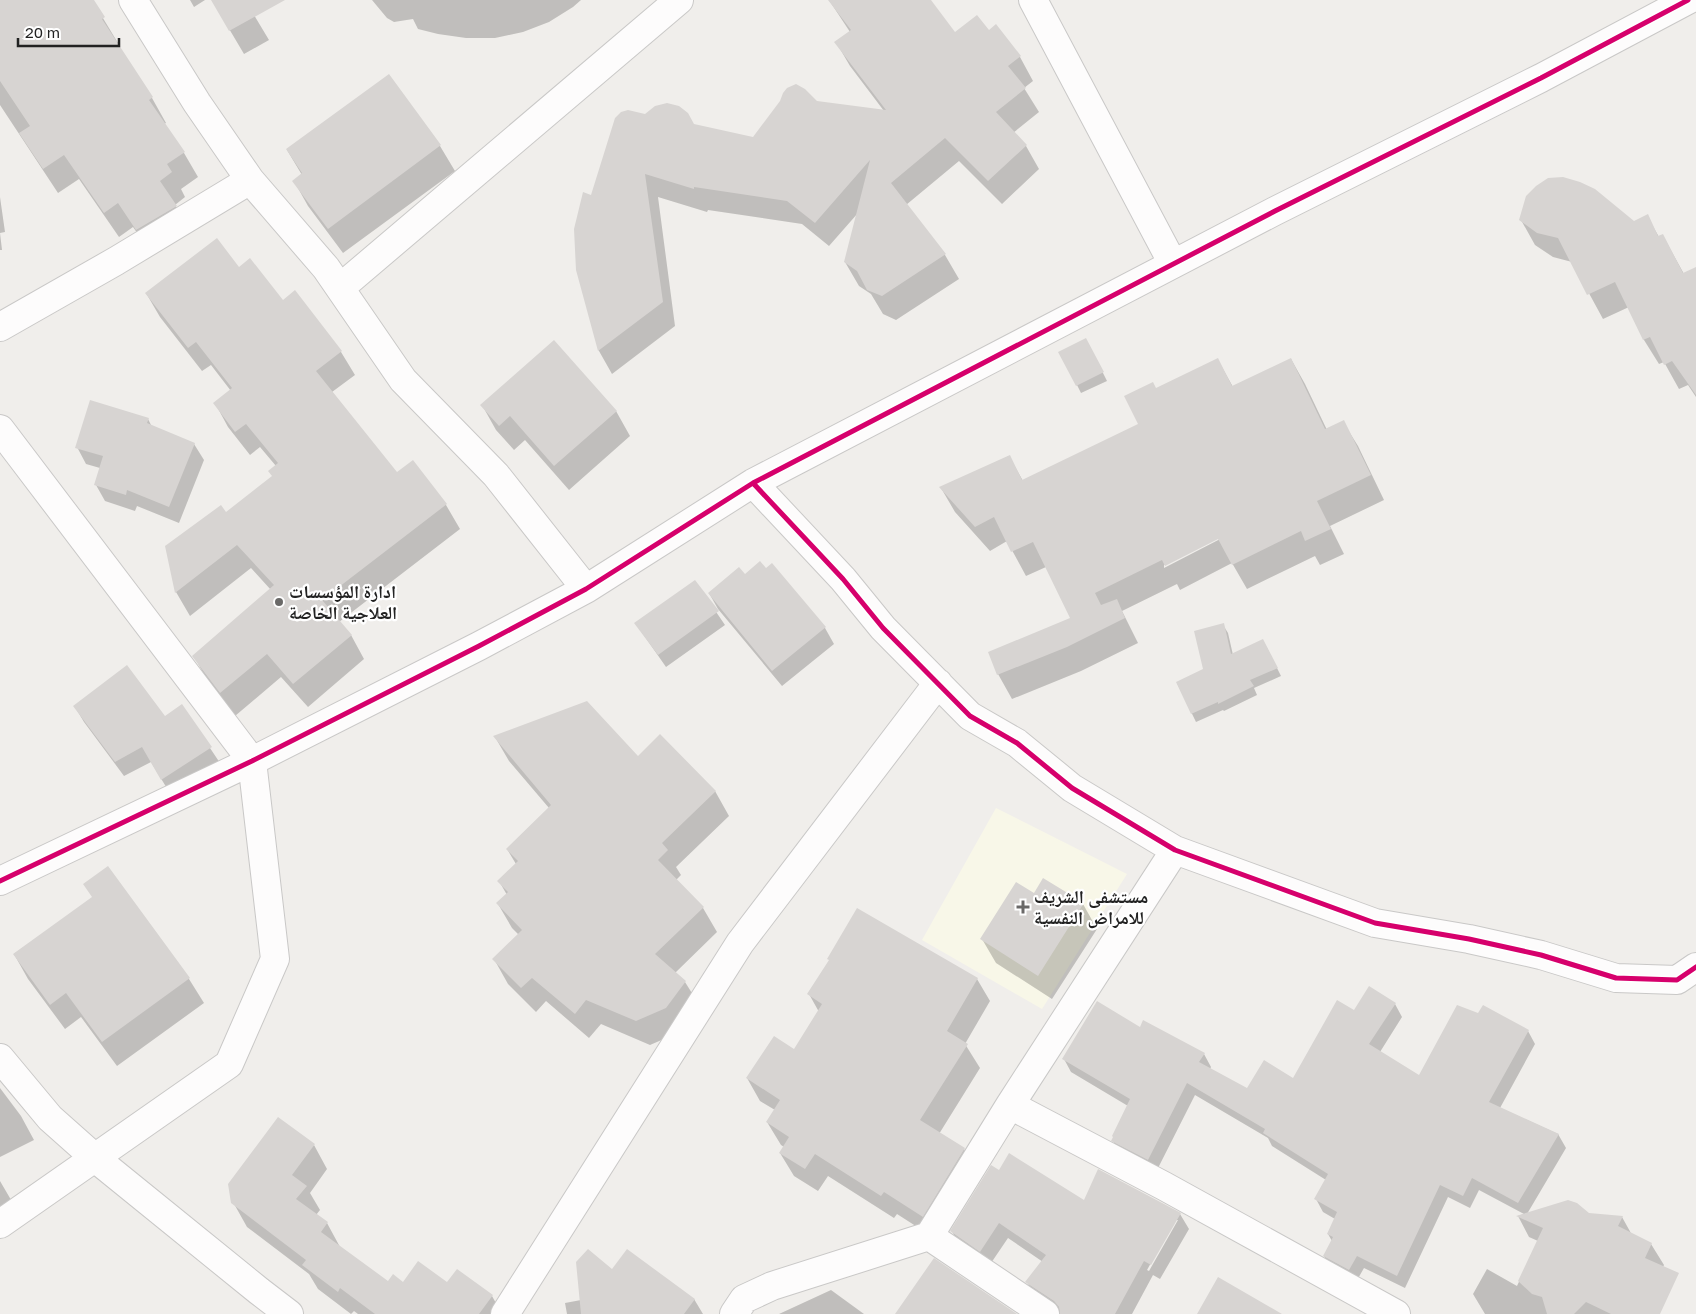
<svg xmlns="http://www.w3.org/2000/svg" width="1696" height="1314" viewBox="0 0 1696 1314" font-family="'Golos Text','Noto Naskh Arabic',sans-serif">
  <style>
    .education { fill: #f8f7e8 }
    .shadow { fill: #0003; fill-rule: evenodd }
    .building { fill: #d7d4d2 }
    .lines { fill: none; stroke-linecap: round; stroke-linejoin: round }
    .minor-casing { stroke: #c9c8c7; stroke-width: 30 }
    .minor { stroke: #fdfcfc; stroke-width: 28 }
    .cycleway-casing { stroke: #fff; stroke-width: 8 }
    .cycleway { stroke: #d6006c; stroke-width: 5 }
    .poi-dot { fill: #6a6968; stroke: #fff; stroke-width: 2 }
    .labels { text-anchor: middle; stroke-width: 4.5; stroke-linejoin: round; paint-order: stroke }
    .poi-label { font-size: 18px; font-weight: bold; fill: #222; stroke: #fff; text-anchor: start }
  </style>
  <rect width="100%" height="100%" fill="#f0eeeb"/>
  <path class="education" d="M996,808L1127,874L1042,1009L922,940Z"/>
  <path class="shadow" d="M0,0H92L118,43L116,44L152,98L166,123L164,124L184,153L198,177L181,189L185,197L175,205L190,231L152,254L133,227L119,237L79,179L58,193L0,105Z
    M190,0H205L194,7Z
    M212,0H245L269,40L244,54Z
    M372,0H581L573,7L549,22L523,32L495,38H466L438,34L418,29L413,19L394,22L387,18Z
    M829,0H929L955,34L989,31L996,26L1020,57L1033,81L1024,88L1039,112L1013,133L1026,146L1039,169L1002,204L959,161L906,205L945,255L959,279L896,320L883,314L871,294L859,286L845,262L858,213L829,246L802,224L708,210L707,212L658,197L675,326L612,374L599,351L577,270L592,196L694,125L753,138L817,102L884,111L850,66L836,42L850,32Z
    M389,76L440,146L455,171L343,253L308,206L294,181L302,175L287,150Z
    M0,197L5,232L0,233Z
    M1647,216L1659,237L1663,236L1684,274L1696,269V397L1688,385L1679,389L1664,362L1659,364L1644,340L1629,307L1603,319L1572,262L1553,257L1535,245L1521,220L1633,222Z
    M0,233L2,250H0Z
    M239,268L282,301L341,352L355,375L332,392L397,474L413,462L446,505L460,529L339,622L351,635L364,659L308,707L281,677L235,716L207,680L194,656L271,590L251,568L190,616L176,592L167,547L226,514L273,477L276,466L260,447L250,455L228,427L215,403L231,391L211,365L202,371L160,317L146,293Z
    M1090,347L1107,381L1081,393L1077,385Z
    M1291,359L1305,384L1327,430L1343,422L1358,446L1384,500L1330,526L1344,554L1320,565L1315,556L1247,589L1232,563L1180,590L1177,584L1122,611L1138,643L1081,671L1012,699L998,674L1072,619L1046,567L1026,576L1007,541L990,551L955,512L941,488L1009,456L1023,481L1140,424L1156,390L1218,360L1233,387ZM1223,535L1224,537L1164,568V565Z
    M482,405L616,411L630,436L569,490L525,440L514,450L496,430Z
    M148,419L152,427L194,444L204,460L179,523L137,506L135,511L105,501L96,485L100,468L86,464L77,447Z
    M745,575L825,628L834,644L782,686L718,609L709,593Z
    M695,581L725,625L666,667L636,624Z
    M1223,625L1228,633L1233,655L1267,648L1281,676L1254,688L1257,695L1224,711L1223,710L1196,722L1177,683L1205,670Z
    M182,706L220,763L171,795L151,762L124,776L84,722L75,707L165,717Z
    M495,737L638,758L715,791L729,816L676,867L681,875L676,880L703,908L717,932L675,973L685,982L700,1006L680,1032L650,1045L601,1024L589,1038L546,1001L536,1012L508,984L494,959L519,935L512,928L498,904L507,895L499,881L516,864L507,849L549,808L509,761Z
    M108,868L189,979L204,1003L117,1066L81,1017L65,1029L28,979L14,954L93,898Z
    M1035,895L1083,904L1097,929L1052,999L996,963L982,939Z
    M977,979L990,1001L965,1044L980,1068L939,1134L964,1149L977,1172L936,1239L897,1214L894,1218L828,1176L818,1191L794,1176L780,1153L784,1147L781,1145L767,1122L775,1110L760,1101L747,1078L795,1051L819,1012L809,994Z
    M1395,1004L1402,1017L1380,1052L1419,1077L1528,1031L1535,1044L1500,1108L1558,1134L1566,1148L1527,1214H1588L1622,1217L1632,1235L1651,1244L1664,1265L1640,1314H1485L1473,1294L1487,1269L1517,1286L1538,1241L1529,1237L1518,1216L1524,1214L1479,1190L1470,1208L1448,1197L1405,1288L1364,1268L1356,1282L1332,1269L1324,1256L1332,1241L1328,1234L1335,1219L1323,1212L1316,1199L1326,1180L1272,1146L1268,1138L1195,1095L1156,1172L1120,1154L1113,1141L1128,1106L1071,1072L1064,1059L1140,1028L1204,1054L1211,1067L1210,1069L1248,1090L1293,1080L1355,1012Z
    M0,1088L21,1116L34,1140L0,1157Z
    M314,1145L327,1169L310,1193L320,1210L316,1215L327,1223L340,1247L388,1282L492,1296L502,1314H358L354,1311L351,1314L318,1289L309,1274L247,1227L233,1202Z
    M1000,1171L1085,1202L1180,1214L1189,1229L1160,1279L1153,1275L1132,1314H1060L1036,1297L1027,1282L1043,1262L1008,1238L989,1266L960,1247L952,1231ZM1175,1220H1178L1149,1271L1147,1270Z
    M0,1181L14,1205L0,1215Z
    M612,1271L694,1299L703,1314H567L565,1303L581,1300Z
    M831,1290L864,1314H779Z"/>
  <path class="building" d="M0,0H94L105,17L102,19L153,97L149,100L185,152L167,164L172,172L160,181L177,206L136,230L118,203L104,213L64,155L43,169L19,133L30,126L0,81Z
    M211,0H285L229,31Z
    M828,0H931L955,32L977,15L989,30L996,24L1021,56L1008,66L1026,88L996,112L1027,145L988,181L945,138L891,183L946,254L882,296L867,290L857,271L844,262L870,160L815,223L787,201L694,187V189L645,174L663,302L598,351L576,270L574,229L583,192L591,195L615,118L621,112L628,110L645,114L655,106L667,103L679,106L688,113L694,124L753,137L780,101L783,93L787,88L796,84L805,89L817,101L886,110L834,42L851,30Z
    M389,74L441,145L328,229L292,181L302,173L286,149Z
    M1563,177L1580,182L1595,189L1634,221L1648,214L1658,236L1663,234L1683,273L1696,267V395L1672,361L1664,365L1650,337L1643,340L1615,282L1587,295L1558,238L1537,233L1519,220L1526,196L1536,186L1548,178Z
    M217,238L239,267L250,258L283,300L295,290L342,351L316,371L397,472L413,460L447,504L322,600L352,635L293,684L267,654L220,693L192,656L274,585L237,545L175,593L165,546L221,505L226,512L272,476L268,471L278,463L246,424L235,432L213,403L232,388L196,342L188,348L145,293Z
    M1086,338L1104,372L1076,386L1058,352Z
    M554,340L617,411L554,466L510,416L499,426L480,405Z
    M1218,358L1232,386L1291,358L1325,429L1344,420L1371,475L1317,501L1331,529L1305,541L1301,531L1232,565L1218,539L1165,566L1162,560L1095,593L1101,605L1117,599L1125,618L1067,647L997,675L988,652L1070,618L1033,542L1011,552L994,517L975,527L939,487L1010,455L1022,480L1138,424L1124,396L1153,382L1156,388Z
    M90,400L149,418L147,423L195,443L169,507L127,490L126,495L94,485L103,456L75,448Z
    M760,561L766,568L772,563L826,627L772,671L708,593L739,567L745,574Z
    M695,580L719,611L658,655L634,623Z
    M1224,623L1231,654L1263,639L1278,668L1250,680L1254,686L1218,704V702L1191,714L1176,682L1203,669L1194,631Z
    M127,665L165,716L182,704L212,747L161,780L142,747L115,762L73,706Z
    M587,701L638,756L660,734L716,791L662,843L668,850L658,860L704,907L655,954L686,981L666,1008L636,1021L586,1000L575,1014L532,978L521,988L492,959L522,930L496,903L508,892L497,881L518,861L506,849L551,805L493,736Z
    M108,866L190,978L102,1042L66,993L50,1005L13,954L92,897L83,884Z
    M1043,878L1084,903L1038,976L980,939L1016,882L1034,893Z
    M857,908L978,978L947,1031L968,1044L920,1120L965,1148L923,1217L884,1192L881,1196L815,1154L805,1169L779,1153L789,1137L766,1122L780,1100L746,1078L774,1036L794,1049L822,1004L807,994L829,960L827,959Z
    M1369,986L1396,1003L1369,1044L1419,1075L1457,1005L1478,1013L1483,1005L1529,1030L1489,1102L1559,1134L1518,1203L1472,1178L1463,1196L1440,1185L1397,1276L1357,1256L1349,1270L1323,1256L1333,1237L1327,1234L1337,1212L1314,1199L1328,1174L1263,1133L1265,1129L1187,1083L1148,1160L1111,1141L1113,1137L1112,1136L1130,1099L1062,1059L1097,1001L1140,1027L1143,1020L1205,1053L1199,1062L1247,1088L1264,1060L1293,1078L1337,1000L1354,1010Z
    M278,1117L315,1144L292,1175L307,1186L296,1199L328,1222L321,1232L388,1281L393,1274L403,1282L418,1261L447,1282L457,1269L493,1295L479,1314H375L340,1288L338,1292L302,1265L306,1260L231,1203L228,1184Z
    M1009,1153L1084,1200L1098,1169L1181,1213L1151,1265L1144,1261L1115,1314H1060L1059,1307L1054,1301L1025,1282L1046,1255L999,1223L980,1252L950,1231L991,1165L999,1170Z
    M1568,1200L1577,1203L1589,1213L1623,1216L1618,1226L1652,1243L1645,1258L1679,1273L1660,1314H1611L1586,1302L1574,1314H1547L1542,1297L1532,1294L1518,1281L1543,1228L1516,1216Z
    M588,1249L612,1269L627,1249L695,1299L684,1314H581L576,1262Z
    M934,1258L1017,1314H895Z
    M1218,1277L1282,1314H1197Z"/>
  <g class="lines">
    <g class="minor-casing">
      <path id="minor" d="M133,0L197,103L250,180L326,268L403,380L496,475L586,589
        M1033,0L1173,264
        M340,288L679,0
        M0,327L116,261L250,180
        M0,429L252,761L275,959L229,1064L0,1224
        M753,483L843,579L883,628L970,716L1017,743L1072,788L1175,850L1375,923L1469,939L1541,955L1616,978L1677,980L1696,967
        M0,881L252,761L479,646L586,589L753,483L1275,211L1541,78L1688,0
        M0,1058L50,1118L95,1158L259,1291L289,1314
        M1010,1105L1164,1186L1396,1314
        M929,1236L1045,1314
        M505,1314L740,943L938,683
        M734,1314L744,1299L772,1286L929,1236L1010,1105L1175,850"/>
    </g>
    <use href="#minor" class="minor"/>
    <g class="cycleway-casing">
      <path id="cycleway" d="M753,483L843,579L883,628L970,716L1017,743L1072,788L1175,850L1375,923L1469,939L1541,955L1616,978L1677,980L1696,967
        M0,881L252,761L479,646L586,589L753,483L1275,211L1541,78L1688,0"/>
    </g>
    <use href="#cycleway" class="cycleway"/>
  </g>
  <g class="poi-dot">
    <circle cx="279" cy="602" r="5"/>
    <path d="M1020.5 899.5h5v5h5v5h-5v5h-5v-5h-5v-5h5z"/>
  </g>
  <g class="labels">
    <g class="poi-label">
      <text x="289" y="598">ادارة المؤسسات<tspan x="289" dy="21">العلاجية الخاصة</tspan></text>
      <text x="1034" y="903">مستشفى الشريف<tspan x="1034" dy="21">للامراض النفسية</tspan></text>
    </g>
  </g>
  <path d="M18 38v8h101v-8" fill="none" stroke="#222222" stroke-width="2.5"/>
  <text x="25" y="38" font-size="15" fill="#222222" stroke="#ffffff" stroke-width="4" paint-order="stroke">20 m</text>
</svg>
